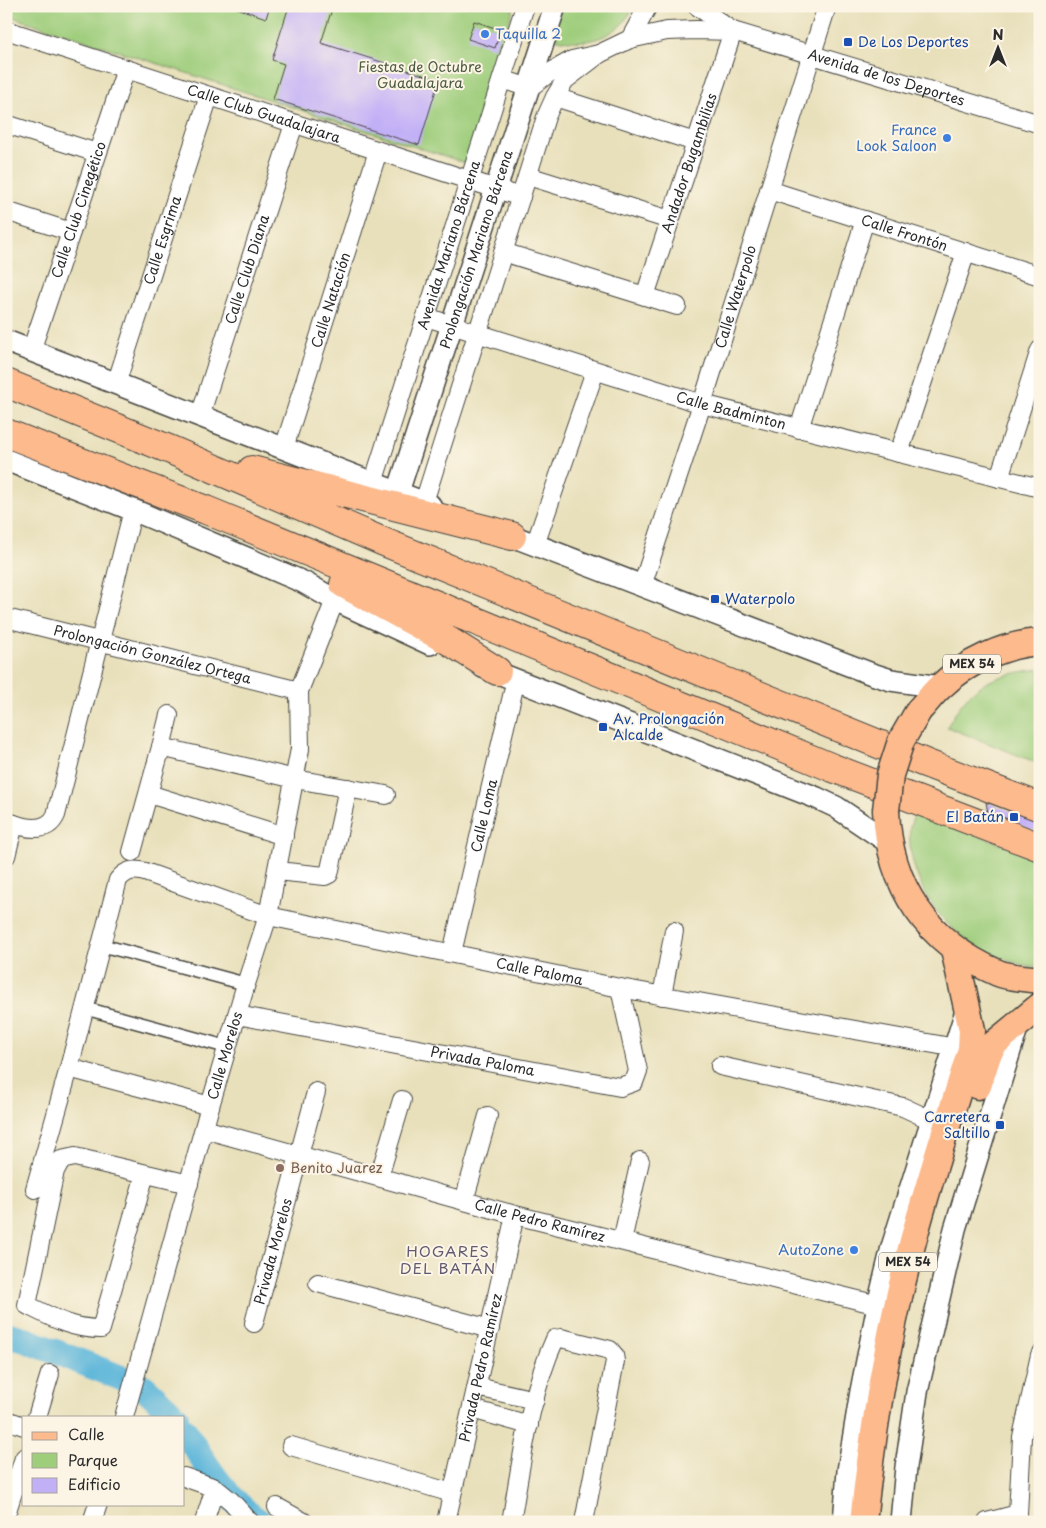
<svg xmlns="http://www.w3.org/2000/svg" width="1046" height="1528" viewBox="0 0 1046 1528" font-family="'Playpen Sans',sans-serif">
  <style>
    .green { fill: #9ecd7b; stroke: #647c53 }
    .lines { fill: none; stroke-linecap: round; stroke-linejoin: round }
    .river { stroke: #5cb6da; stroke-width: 26 }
    .building { fill: #c2b0f7 }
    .pedestrian-casing { stroke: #474641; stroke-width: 15 }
    .minor-casing { stroke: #474641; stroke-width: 20 }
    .tertiary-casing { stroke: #474641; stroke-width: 24 }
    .primary-casing { stroke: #474641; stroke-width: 29 }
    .trunk-casing { stroke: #474641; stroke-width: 30 }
    .pedestrian { stroke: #fff; stroke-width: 12 }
    .minor { stroke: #fff; stroke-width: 18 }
    .tertiary { stroke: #fff; stroke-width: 21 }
    .primary { stroke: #fcba8d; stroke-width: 26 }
    .trunk { stroke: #fcba8d; stroke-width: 28 }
    .primary-bridge-casing { stroke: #474641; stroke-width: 29; stroke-linecap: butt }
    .primary-bridge { stroke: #fcba8d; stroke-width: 26 }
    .shop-dot { fill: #3f7fe0; stroke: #fcf5e5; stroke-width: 2 }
    .transit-dot { fill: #1a4fb4; stroke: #fcf5e5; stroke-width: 2 }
    .education-dot { fill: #8d6e63; stroke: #fcf5e5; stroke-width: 2 }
    .labels { text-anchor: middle; stroke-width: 4; stroke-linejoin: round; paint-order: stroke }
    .shield { fill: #fcf5e5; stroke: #6a6863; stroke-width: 1 }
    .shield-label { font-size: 12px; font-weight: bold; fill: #2b2b2b }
    .shop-label { font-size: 14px; fill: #366cbe; stroke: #fcf5e5; text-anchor: end }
    .transit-label { font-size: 14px; fill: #164399; stroke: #fcf5e5; text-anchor: start }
    .park-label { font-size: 14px; fill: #4e5c43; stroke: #fcf5e5 }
    .street-label { font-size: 14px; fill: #2b2b2b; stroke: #fcf5e5 }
    .education-label { font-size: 14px; fill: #785e54; stroke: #fcf5e5; text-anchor: start }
    .neighbourhood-label { font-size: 15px; letter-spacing: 1px; fill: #605a72; stroke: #fcf5e5 }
  </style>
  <rect width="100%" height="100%" fill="#fcf5e5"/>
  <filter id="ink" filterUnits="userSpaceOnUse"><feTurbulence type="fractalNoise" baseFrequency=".02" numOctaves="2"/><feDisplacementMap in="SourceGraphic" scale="10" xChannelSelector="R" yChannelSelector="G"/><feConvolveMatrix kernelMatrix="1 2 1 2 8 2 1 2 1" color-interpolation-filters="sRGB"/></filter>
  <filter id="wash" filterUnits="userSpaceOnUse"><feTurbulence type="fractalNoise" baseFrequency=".0096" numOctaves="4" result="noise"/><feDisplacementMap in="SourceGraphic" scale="20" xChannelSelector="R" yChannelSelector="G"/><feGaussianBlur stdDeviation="1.12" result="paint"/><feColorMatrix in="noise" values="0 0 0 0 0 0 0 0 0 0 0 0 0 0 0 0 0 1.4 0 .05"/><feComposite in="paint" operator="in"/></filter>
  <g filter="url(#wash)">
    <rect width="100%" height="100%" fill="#e8e0bb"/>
    <path class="green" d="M6,6H514L466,163L6,15Z
      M562,6H634C619,39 584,48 551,37Z
      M1040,669V764L947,727C954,715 962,701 973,692C991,676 1017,672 1040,669Z
      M916,810L1040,860V967C1029,967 1020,964 1010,961C962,948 923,907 912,858C910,849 909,837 910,828C911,822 914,816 916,810Z"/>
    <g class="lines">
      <path class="river" d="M6,1334L23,1339L144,1387L176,1417
        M184,1430C204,1462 227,1501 260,1522"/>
    </g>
    <g id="blocks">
      <path class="building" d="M231,6H270L266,18Z
        M289,6H333L321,43L439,80L419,145L273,99L284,64L272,60Z
        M474,21L501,30L495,48L468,39Z
        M986,802L1040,822V833L988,813Z"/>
    </g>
  </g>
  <g filter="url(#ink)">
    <use href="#blocks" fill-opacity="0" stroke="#474641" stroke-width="1"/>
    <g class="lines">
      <g class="pedestrian-casing">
        <path id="pedestrian" d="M101,945L246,984
          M84,1008L227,1047"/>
      </g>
      <g class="minor-casing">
        <g id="minor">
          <path d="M697,6L732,31"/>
          <path id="s1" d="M6,30L521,197"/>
          <path id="s2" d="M630,39L667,31L696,30L733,31L1040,124"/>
          <path d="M502,79L529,88L549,73L572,60L599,54L630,39L648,6"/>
          <path d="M555,97L695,142"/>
          <path d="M6,124L97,153"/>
          <path d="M528,176L670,220"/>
          <path id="s3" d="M769,190L1040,276"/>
          <path d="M6,211L71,232"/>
          <path d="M503,252L677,306"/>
          <path id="s4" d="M645,296L733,31"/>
          <path id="s5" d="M426,317L702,404L1040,488"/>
          <path id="s6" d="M31,351L126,69"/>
          <path id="s7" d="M116,384L209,96"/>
          <path id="s8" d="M200,416L294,124"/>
          <path d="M799,429L865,220"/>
          <path id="s9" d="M284,448L378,151"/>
          <path d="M899,453L966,252"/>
          <path d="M999,478L1040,350"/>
          <path id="s10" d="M373,483L525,6"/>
          <path d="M424,502L546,117L555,97L565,80L599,54"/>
          <path d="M535,545L595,371"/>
          <path id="s11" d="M642,586L702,404L827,6"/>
          <path id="s12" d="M6,618L299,691"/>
          <path d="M161,747L295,779L386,795"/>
          <path d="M149,794L284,836"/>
          <path d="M6,821C23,828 47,835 56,815L133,510"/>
          <path d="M132,852L161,747L169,715"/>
          <path d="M6,856L14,824"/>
          <path d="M277,871L325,876L329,874L348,788"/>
          <path id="s13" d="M452,953L516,679"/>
          <path d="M662,996L674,931"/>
          <path id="s14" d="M237,1015L620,1087L634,1082L638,1071L620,988"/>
          <path d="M720,1066L903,1107L931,1120"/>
          <path d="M69,1068L210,1106"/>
          <path id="s15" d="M204,1129L515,1215L878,1305"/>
          <path d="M145,1174L101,1329C72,1329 53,1318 27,1305L55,1171L61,1160L75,1157L189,1184"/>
          <path d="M379,1177L402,1100"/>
          <path id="s16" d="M35,1189L69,1068L118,880C126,870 133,869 145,872L268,916L620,988L956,1048"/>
          <path d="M464,1201L488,1116"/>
          <path d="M622,1241L640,1161"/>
          <path d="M318,1283L490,1329"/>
          <path id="s17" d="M254,1323L316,1092"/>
          <path d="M477,1387L535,1400"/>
          <path d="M472,1409L529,1425"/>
          <path d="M37,1417L50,1374"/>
          <path id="s18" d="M124,1417L210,1106L246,984L268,916L300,749L299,691L335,600"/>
          <path d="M6,1420L24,1426"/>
          <path d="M291,1446L452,1493"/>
          <path d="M184,1477L215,1488L231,1501L250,1522"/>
          <path d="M277,1507L304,1522"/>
          <path d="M6,1514L24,1458"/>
          <path d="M1018,1514L1022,1437L1040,1355"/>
          <path d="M92,1522L98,1504"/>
          <path d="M204,1522L215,1488"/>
          <path id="s19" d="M446,1522L515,1215"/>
          <path d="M511,1522C522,1461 529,1396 555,1339L561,1338L610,1350L614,1355L615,1361L584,1522"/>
          <path d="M987,1522L1018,1514"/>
        </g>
      </g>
      <g class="tertiary-casing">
        <g id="tertiary">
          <path d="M6,341L430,505"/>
          <path d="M6,460L133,510L303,582L335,600L430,644"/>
          <path id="s20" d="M398,492L555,6"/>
          <path d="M499,531L872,674L891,680L940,687"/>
          <path d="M483,667L817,798L836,807L888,842"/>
          <path d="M844,1522L848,1471L861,1391L878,1305L892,1247L966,1011"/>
          <path d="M901,1522L906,1467L917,1392L955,1229L1018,1025"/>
        </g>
      </g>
      <g class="primary-casing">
        <path id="primary" d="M919,710C926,703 932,694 940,687C965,663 1004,644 1040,642
          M886,810C889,887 928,943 998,973C1010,978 1027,978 1040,980
          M978,1086L988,1055L994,1044L1040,1006
          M863,1522C871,1446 882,1371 899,1297C918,1213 946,1131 971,1049L972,1030L954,949"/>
      </g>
      <g class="trunk-casing">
        <path id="trunk" d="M6,383L171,450L384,542L925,763L1040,807
          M6,433L206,510L833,768L1040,847
          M252,470L512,536
          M344,584L449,641L497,671"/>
      </g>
      <use href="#pedestrian" class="pedestrian"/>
      <use href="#minor" class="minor"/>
      <use href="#tertiary" class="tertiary"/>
      <use href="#primary" class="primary"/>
      <use href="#trunk" class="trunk"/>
      <g class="primary-bridge-casing">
        <path id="primary-bridge" d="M886,810L890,775L901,741L919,710"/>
      </g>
      <use href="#primary-bridge" class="primary-bridge"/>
    </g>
  </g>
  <g class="shop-dot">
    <circle cx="485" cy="34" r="5"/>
    <circle cx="947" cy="138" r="5"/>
    <circle cx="854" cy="1250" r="5"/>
  </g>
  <g class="transit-dot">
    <rect x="843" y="37" width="10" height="10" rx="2.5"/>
    <rect x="710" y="594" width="10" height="10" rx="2.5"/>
    <rect x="598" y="722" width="10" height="10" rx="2.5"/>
    <rect x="1009" y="812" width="10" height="10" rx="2.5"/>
    <rect x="995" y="1120" width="10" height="10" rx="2.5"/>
  </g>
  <circle class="education-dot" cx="280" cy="1168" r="5"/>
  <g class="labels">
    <g class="shield">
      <rect x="943" y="654.5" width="58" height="19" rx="4"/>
      <rect x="879" y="1252.5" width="58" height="19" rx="4"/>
    </g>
    <g class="shield-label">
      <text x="972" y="668">MEX 54</text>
      <text x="908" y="1266">MEX 54</text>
    </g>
    <g class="shop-label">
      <text x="495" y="39" text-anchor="start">Taquilla 2</text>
      <text x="937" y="135">France<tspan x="937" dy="16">Look Saloon</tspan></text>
      <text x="844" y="1255">AutoZone</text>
    </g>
    <g class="transit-label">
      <text x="858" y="47">De Los Deportes</text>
      <text x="725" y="604">Waterpolo</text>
      <text x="613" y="724">Av. Prolongación<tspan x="613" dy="16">Alcalde</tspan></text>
      <text x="1004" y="822" text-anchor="end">El Batán</text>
      <text x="990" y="1122" text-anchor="end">Carretera<tspan x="990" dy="16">Saltillo</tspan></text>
    </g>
    <g class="park-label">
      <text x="420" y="72">Fiestas de Octubre<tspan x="420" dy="16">Guadalajara</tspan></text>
    </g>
    <g class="street-label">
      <text dy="5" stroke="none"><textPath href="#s2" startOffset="264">Avenida de los Deportes</textPath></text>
      <text dy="5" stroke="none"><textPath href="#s1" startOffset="271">Calle Club Guadalajara</textPath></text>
      <text dy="5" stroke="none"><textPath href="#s4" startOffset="140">Andador Bugambilias</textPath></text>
      <text dy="5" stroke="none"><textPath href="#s6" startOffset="149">Calle Club Cinegético</textPath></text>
      <text dy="5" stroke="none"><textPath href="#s3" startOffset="142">Calle Frontón</textPath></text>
      <text dy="5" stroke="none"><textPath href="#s7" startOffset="151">Calle Esgrima</textPath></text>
      <text dy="5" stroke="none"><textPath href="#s10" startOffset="250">Avenida Mariano Bárcena</textPath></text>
      <text dy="5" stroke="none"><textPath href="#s20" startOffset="255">Prolongación Mariano Bárcena</textPath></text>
      <text dy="5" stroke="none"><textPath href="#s8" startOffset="154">Calle Club Diana</textPath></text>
      <text dy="5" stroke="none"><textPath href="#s11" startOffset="304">Calle Waterpolo</textPath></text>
      <text dy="5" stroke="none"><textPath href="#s9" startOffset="155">Calle Natación</textPath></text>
      <text dy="5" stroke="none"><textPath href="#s5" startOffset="319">Calle Badminton</textPath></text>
      <text dy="5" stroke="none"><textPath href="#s12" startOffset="151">Prolongación González Ortega</textPath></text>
      <text dy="5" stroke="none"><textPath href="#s13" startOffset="141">Calle Loma</textPath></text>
      <text dy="5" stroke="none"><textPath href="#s16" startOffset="758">Calle Paloma</textPath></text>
      <text dy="5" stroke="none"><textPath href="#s18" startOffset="375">Calle Morelos</textPath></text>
      <text dy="5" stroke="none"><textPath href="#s14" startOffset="250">Privada Paloma</textPath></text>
      <text dy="5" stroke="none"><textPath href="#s15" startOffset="348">Calle Pedro Ramírez</textPath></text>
      <text dy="5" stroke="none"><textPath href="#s17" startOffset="74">Privada Morelos</textPath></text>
      <text dy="5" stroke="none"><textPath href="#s19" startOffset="158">Privada Pedro Ramírez</textPath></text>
    </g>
    <g class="education-label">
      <text x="290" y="1173">Benito Juarez</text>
    </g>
    <g class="neighbourhood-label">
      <text x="448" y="1257">HOGARES<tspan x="448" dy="17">DEL BATÁN</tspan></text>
    </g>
  </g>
  <rect width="1046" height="1528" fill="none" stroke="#fcf5e5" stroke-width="25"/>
  <rect x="22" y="1416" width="162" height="90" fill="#fcf5e5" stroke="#a8a49b"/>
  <rect x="32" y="1432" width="25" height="8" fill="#fcba8d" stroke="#a8a49b"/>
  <text x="68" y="1440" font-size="15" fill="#2b2b2b">Calle</text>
  <rect x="32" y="1453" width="25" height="15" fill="#9ecd7b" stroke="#a8a49b"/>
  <text x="68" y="1466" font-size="15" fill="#2b2b2b">Parque</text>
  <rect x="32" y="1478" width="25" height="15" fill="#c2b0f7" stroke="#a8a49b"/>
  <text x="68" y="1490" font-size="15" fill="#2b2b2b">Edificio</text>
  <g transform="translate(998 48)" stroke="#fcf5e5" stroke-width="4" paint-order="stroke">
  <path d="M0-4L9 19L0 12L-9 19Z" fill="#2b2b2b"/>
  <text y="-8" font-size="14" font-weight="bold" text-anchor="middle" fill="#2b2b2b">N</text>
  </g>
</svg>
